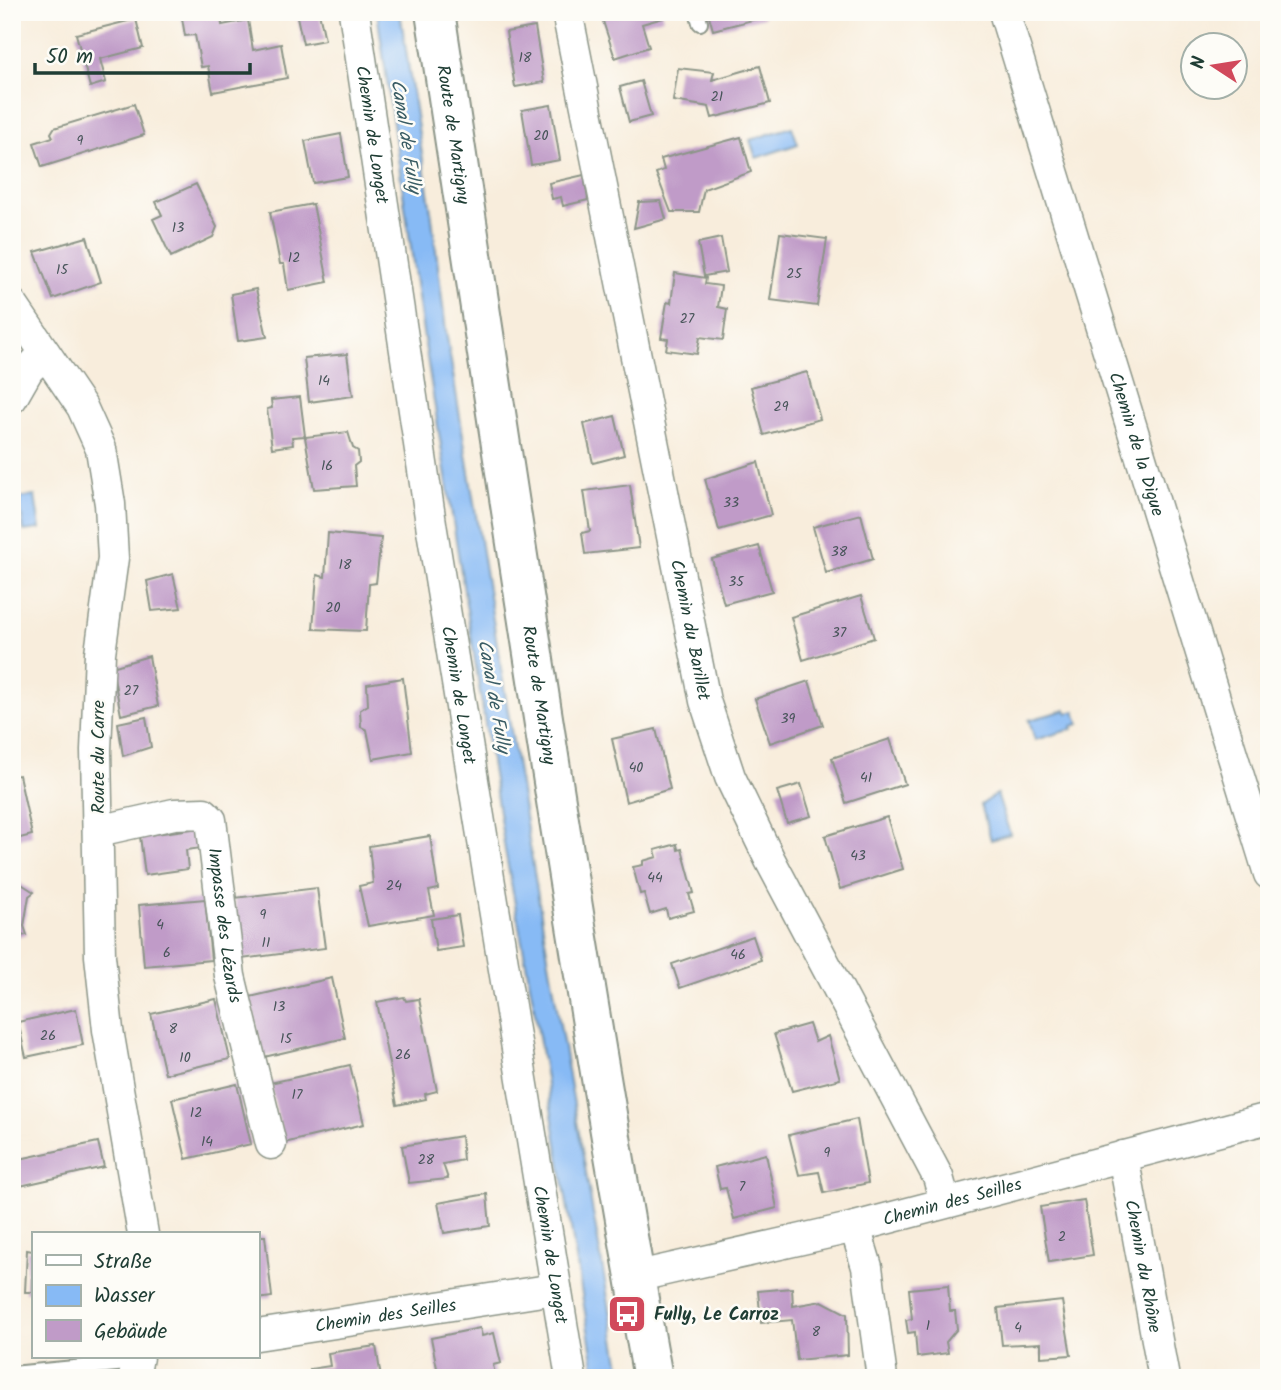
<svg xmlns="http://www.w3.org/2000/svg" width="1281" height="1390" viewBox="0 0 1281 1390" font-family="Kalam,sans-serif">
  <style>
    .water { fill: #87baf5; stroke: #537c94; stroke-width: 2 }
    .building { fill: #c09bc8 }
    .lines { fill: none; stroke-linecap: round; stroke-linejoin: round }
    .lane-casing { stroke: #8c9588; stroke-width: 18 }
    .street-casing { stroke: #8c9588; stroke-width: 33 }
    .secondary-casing { stroke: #8c9588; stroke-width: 42 }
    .lane { stroke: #fff; stroke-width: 14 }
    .street { stroke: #fff; stroke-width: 30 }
    .secondary { stroke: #fff; stroke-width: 38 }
    .labels { text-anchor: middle; stroke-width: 5; stroke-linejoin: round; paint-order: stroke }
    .number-label { font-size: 14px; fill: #475459 }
    .street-label { font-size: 18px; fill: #1f3d34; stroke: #fdfcf7 }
    .poi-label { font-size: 18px; font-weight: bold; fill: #1f3d34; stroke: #fdfcf7; text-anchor: start }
    .water-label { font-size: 19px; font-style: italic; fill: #395c64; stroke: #fdfcf7 }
  </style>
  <rect width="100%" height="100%" fill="#fdfcf7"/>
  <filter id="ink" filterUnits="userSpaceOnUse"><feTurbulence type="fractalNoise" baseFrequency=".0143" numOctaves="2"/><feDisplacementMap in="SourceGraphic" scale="14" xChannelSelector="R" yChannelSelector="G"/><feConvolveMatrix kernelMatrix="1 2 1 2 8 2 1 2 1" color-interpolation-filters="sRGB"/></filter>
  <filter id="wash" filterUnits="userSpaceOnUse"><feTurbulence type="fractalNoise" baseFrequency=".00686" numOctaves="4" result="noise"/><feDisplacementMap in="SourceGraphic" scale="28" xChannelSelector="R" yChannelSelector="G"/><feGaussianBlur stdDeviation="1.57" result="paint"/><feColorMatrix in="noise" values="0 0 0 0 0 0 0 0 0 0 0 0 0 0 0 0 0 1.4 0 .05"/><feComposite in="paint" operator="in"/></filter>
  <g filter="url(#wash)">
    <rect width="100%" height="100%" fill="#f8eddc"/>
    <path class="water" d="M377,12H400L432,218L446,331L545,939L622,1378H596L533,1001L505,850L423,332Z
      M792,127L798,144L756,158L750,140Z
      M35,496L40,529L24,531L19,498Z
      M1066,710L1068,713L1075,711L1079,724L1072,726V729L1035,740L1029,720Z
      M997,794L1010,834L991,840L981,805Z"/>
    <g id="blocks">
      <path class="building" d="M181,12H220L222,25L248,20L253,50L281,44L287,78L213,92L208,66L201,67L195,35L185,36Z
        M296,12H319L325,40L303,44Z
        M600,12H661L663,18L642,24L649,47L615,58Z
        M708,12H763L764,17L713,30Z
        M136,19L143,48L100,59L106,82L90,87L76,34Z
        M535,27L544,82L515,87L506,32Z
        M760,66L770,103L712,118L709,107L673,101L678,68L714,72L712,80Z
        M641,81L651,116L629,122L620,87Z
        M134,104L144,135L42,167L34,143L53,137L51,133L54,128Z
        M551,105L560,160L531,165L522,110Z
        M341,134L348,177L313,183L305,141Z
        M741,137L751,172L704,189L699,212H671L656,173L664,170L661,159Z
        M584,175L588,200L563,206L561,197L552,199L549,183Z
        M196,184L217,227L213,237L171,257L153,219L162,215L156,202Z
        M661,201L666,219L634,228L639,202Z
        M313,204L328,282L288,290L284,264H280L270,212Z
        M780,233L827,239L817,306L770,300Z
        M87,237L101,282L53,299L35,252Z
        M721,238L727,272L704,276L698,243Z
        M675,273L706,278L705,284L721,286L718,307L727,309L723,340L700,337L697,354L666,350L668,339L661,338L667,302L671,303Z
        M256,289L267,337L238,341L231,294Z
        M347,354L353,396L309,402L304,358Z
        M807,372L820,419L764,435L751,387Z
        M300,397L305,436L292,437L293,445L272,448L267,409L272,408L271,400Z
        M615,416L624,455L593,463L584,424Z
        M348,432L353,448L358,451L359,462L354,466L356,486L314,489L305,437Z
        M758,462L771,515L719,530L705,479Z
        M630,485L639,548L585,554L582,533L590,531L584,491Z
        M861,514L873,559L826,573L813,527Z
        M328,533L381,538L376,583L369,584L366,631L313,629L317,575L325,577Z
        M759,546L772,591L724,604L712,559Z
        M173,574L181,608L152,611L147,581Z
        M861,596L874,638L803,660L791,617Z
        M149,656L158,706L121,715L112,667Z
        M403,678L412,752L373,759L367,730L361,727L360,710L368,705L367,684Z
        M809,681L823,725L770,743L755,699Z
        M146,717L151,747L123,756L118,723Z
        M656,729L670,789L626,802L612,739Z
        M890,739L905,784L846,803L832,758Z
        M19,775L32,835L12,840V776Z
        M801,784L811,816L787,823L777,791Z
        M887,817L903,869L840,889L825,836Z
        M200,828L202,848L186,850L188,869L145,875L140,836Z
        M430,836L438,889L429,891L434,915L368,926L359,886L373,883L369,846Z
        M677,844L678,850L682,849L694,893L689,894L694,911L668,918L666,909L650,914L644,893L640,894L633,867L643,865V861L657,857L655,850Z
        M12,878L34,892L29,896L24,926L27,935L12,937Z
        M317,888L325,948L242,959L234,898Z
        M205,899L211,960L144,966L139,905Z
        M458,915L463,947L436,951L431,919Z
        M753,936L761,960L680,988L672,964Z
        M332,978L345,1038L264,1057L250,997Z
        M404,997L406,1001L419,999L437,1091L425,1094L426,1099L397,1105L377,1002Z
        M216,999L230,1059L165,1074L151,1014Z
        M76,1009L83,1045L26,1057L18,1022Z
        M809,1024L815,1042L828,1036L840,1079L792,1091L774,1034Z
        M350,1065L364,1124L284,1143L270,1083Z
        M237,1084L251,1144L186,1159L172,1099Z
        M857,1119L868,1183L824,1193L819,1172L799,1175L789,1135Z
        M461,1136L463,1160L443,1164L448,1179L409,1183L402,1146Z
        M98,1142L104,1167L20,1186L15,1160Z
        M766,1154L777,1208L734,1219L726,1188L720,1189L715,1167Z
        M487,1194L490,1226L444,1233L438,1203Z
        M1084,1200L1093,1255L1049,1262L1040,1207Z
        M257,1236H265L272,1297L257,1299Z
        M27,1250L33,1251V1292H25Z
        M948,1285L950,1311H955L957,1329L946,1342L948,1353L917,1357L915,1332L908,1333L906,1320L912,1319L909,1289Z
        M792,1288L793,1306L822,1301L847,1314L848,1355L797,1360L792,1320L761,1323L758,1291Z
        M1062,1301L1071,1355L1041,1357V1343L1002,1345L998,1308Z
        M480,1328L482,1336L494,1333L501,1363L493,1365L496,1378H439L431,1338Z
        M376,1346L381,1378H311L310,1369L330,1366L328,1353Z"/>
    </g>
  </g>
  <g filter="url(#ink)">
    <use href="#blocks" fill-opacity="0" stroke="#8c9588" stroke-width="2"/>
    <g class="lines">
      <g class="lane-casing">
        <path id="lane" d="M697,12L700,23
          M12,1374L137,1362"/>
      </g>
      <g class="street-casing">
        <g id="street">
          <path id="s1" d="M354,12L432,530L571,1378"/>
          <path id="s2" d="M567,12L705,701L730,777L770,860L938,1177L945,1202"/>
          <path id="s3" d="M1004,12L1269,874"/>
          <path d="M12,304L82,407L101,449L110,504L113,558L100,653L96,750L100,956L108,1030L143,1234"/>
          <path d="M12,398L28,370L45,353"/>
          <path id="s4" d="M98,831L174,814L204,813L211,820L230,976L271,1144"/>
          <path id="s5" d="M1123,1156L1164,1378"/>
          <path d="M855,1227L867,1267L882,1378"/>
          <path id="s6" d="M634,1277L855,1227L1269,1118"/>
          <path id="s7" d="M257,1335L555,1289"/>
          <path d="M134,1378L138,1357"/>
        </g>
      </g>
      <g class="secondary-casing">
        <g id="secondary">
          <path id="s8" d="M435,12C505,468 571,924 653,1378"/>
        </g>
      </g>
      <use href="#lane" class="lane"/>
      <use href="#street" class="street"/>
      <use href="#secondary" class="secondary"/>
    </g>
  </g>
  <defs>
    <g id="bus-square" transform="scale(2.0125)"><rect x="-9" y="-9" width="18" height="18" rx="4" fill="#d1495b" stroke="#fdfcf7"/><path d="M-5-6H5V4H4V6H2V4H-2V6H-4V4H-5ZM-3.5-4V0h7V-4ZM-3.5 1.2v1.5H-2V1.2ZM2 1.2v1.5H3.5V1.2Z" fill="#fff"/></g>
  </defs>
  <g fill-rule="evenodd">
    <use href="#bus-square" x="627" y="1314"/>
  </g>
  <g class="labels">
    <g class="number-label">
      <text x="525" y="62">18</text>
      <text x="717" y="101">21</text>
      <text x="541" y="140">20</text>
      <text x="80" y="145">9</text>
      <text x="178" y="232">13</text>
      <text x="294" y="262">12</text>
      <text x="62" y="274">15</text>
      <text x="794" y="278">25</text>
      <text x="687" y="323">27</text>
      <text x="324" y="385">14</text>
      <text x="781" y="411">29</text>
      <text x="327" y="470">16</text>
      <text x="731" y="507">33</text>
      <text x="839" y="556">38</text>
      <text x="345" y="569">18</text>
      <text x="736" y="586">35</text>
      <text x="333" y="612">20</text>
      <text x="839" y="637">37</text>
      <text x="131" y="695">27</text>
      <text x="788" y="723">39</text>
      <text x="636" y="772">40</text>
      <text x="866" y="782">41</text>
      <text x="858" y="860">43</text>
      <text x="655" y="882">44</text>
      <text x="394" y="890">24</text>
      <text x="263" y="919">9</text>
      <text x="160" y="929">4</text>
      <text x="266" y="947">11</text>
      <text x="167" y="957">6</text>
      <text x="738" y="959">46</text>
      <text x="279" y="1011">13</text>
      <text x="173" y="1033">8</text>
      <text x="48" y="1040">26</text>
      <text x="286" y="1043">15</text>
      <text x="403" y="1059">26</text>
      <text x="185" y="1062">10</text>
      <text x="297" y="1099">17</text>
      <text x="196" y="1117">12</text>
      <text x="207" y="1146">14</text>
      <text x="827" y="1157">9</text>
      <text x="426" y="1164">28</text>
      <text x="742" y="1191">7</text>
      <text x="1062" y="1241">2</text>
      <text x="928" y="1330">1</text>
      <text x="1018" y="1332">4</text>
      <text x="816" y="1336">8</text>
    </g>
    <g class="street-label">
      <text dy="6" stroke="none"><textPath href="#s1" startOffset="124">Chemin de Longet</textPath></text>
      <text dy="6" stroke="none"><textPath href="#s8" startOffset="124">Route de Martigny</textPath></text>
      <text dy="6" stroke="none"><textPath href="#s3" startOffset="452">Chemin de la Digue</textPath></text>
      <text dy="6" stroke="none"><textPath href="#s2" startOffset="630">Chemin du Barillet</textPath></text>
      <text dy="6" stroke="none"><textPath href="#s1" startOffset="691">Chemin de Longet</textPath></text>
      <text dy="6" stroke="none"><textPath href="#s8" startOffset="691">Route de Martigny</textPath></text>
      <text transform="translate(98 757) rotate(-90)" y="6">Route du Carre</text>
      <text dy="6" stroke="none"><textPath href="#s4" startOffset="224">Impasse des Lézards</textPath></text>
      <text dy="6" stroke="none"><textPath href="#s6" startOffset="327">Chemin des Seilles</textPath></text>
      <text dy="6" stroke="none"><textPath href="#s1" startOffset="1258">Chemin de Longet</textPath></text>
      <text dy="6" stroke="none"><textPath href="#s5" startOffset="112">Chemin du Rhône</textPath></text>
      <text dy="6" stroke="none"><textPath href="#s7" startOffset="130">Chemin des Seilles</textPath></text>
    </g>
    <g class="poi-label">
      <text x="654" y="1320">Fully, Le Carroz</text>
    </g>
    <g class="water-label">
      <text transform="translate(407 136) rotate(81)" y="7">Canal de Fully</text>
      <text transform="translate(495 696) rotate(80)" y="7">Canal de Fully</text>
    </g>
  </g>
  <rect width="1281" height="1390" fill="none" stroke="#fdfcf7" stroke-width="42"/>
  <rect x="32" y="1232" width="228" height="126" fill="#fdfcf7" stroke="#a4b0a9" stroke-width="2"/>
  <rect x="46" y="1255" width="35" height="10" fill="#ffffff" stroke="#a4b0a9" stroke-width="2"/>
  <text x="94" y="1268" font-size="21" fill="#1f3d34">Straße</text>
  <rect x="46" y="1285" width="35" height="21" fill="#87baf5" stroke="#a4b0a9" stroke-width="2"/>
  <text x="94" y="1302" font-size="21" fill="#1f3d34">Wasser</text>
  <rect x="46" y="1320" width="35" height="21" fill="#c09bc8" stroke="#a4b0a9" stroke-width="2"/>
  <text x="94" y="1338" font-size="21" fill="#1f3d34">Gebäude</text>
  <g transform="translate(1214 66) rotate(282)"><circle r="33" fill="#fdfcf7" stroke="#a4b0a9" stroke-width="2"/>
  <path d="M0-5L12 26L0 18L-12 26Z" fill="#d1495b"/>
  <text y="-10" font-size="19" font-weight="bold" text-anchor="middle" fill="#1f3d34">N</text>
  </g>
  <path d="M35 63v10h215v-10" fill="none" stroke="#1f3d34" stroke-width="3.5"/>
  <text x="46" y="63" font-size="21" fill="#1f3d34" stroke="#fdfcf7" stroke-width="5" paint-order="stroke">50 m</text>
</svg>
